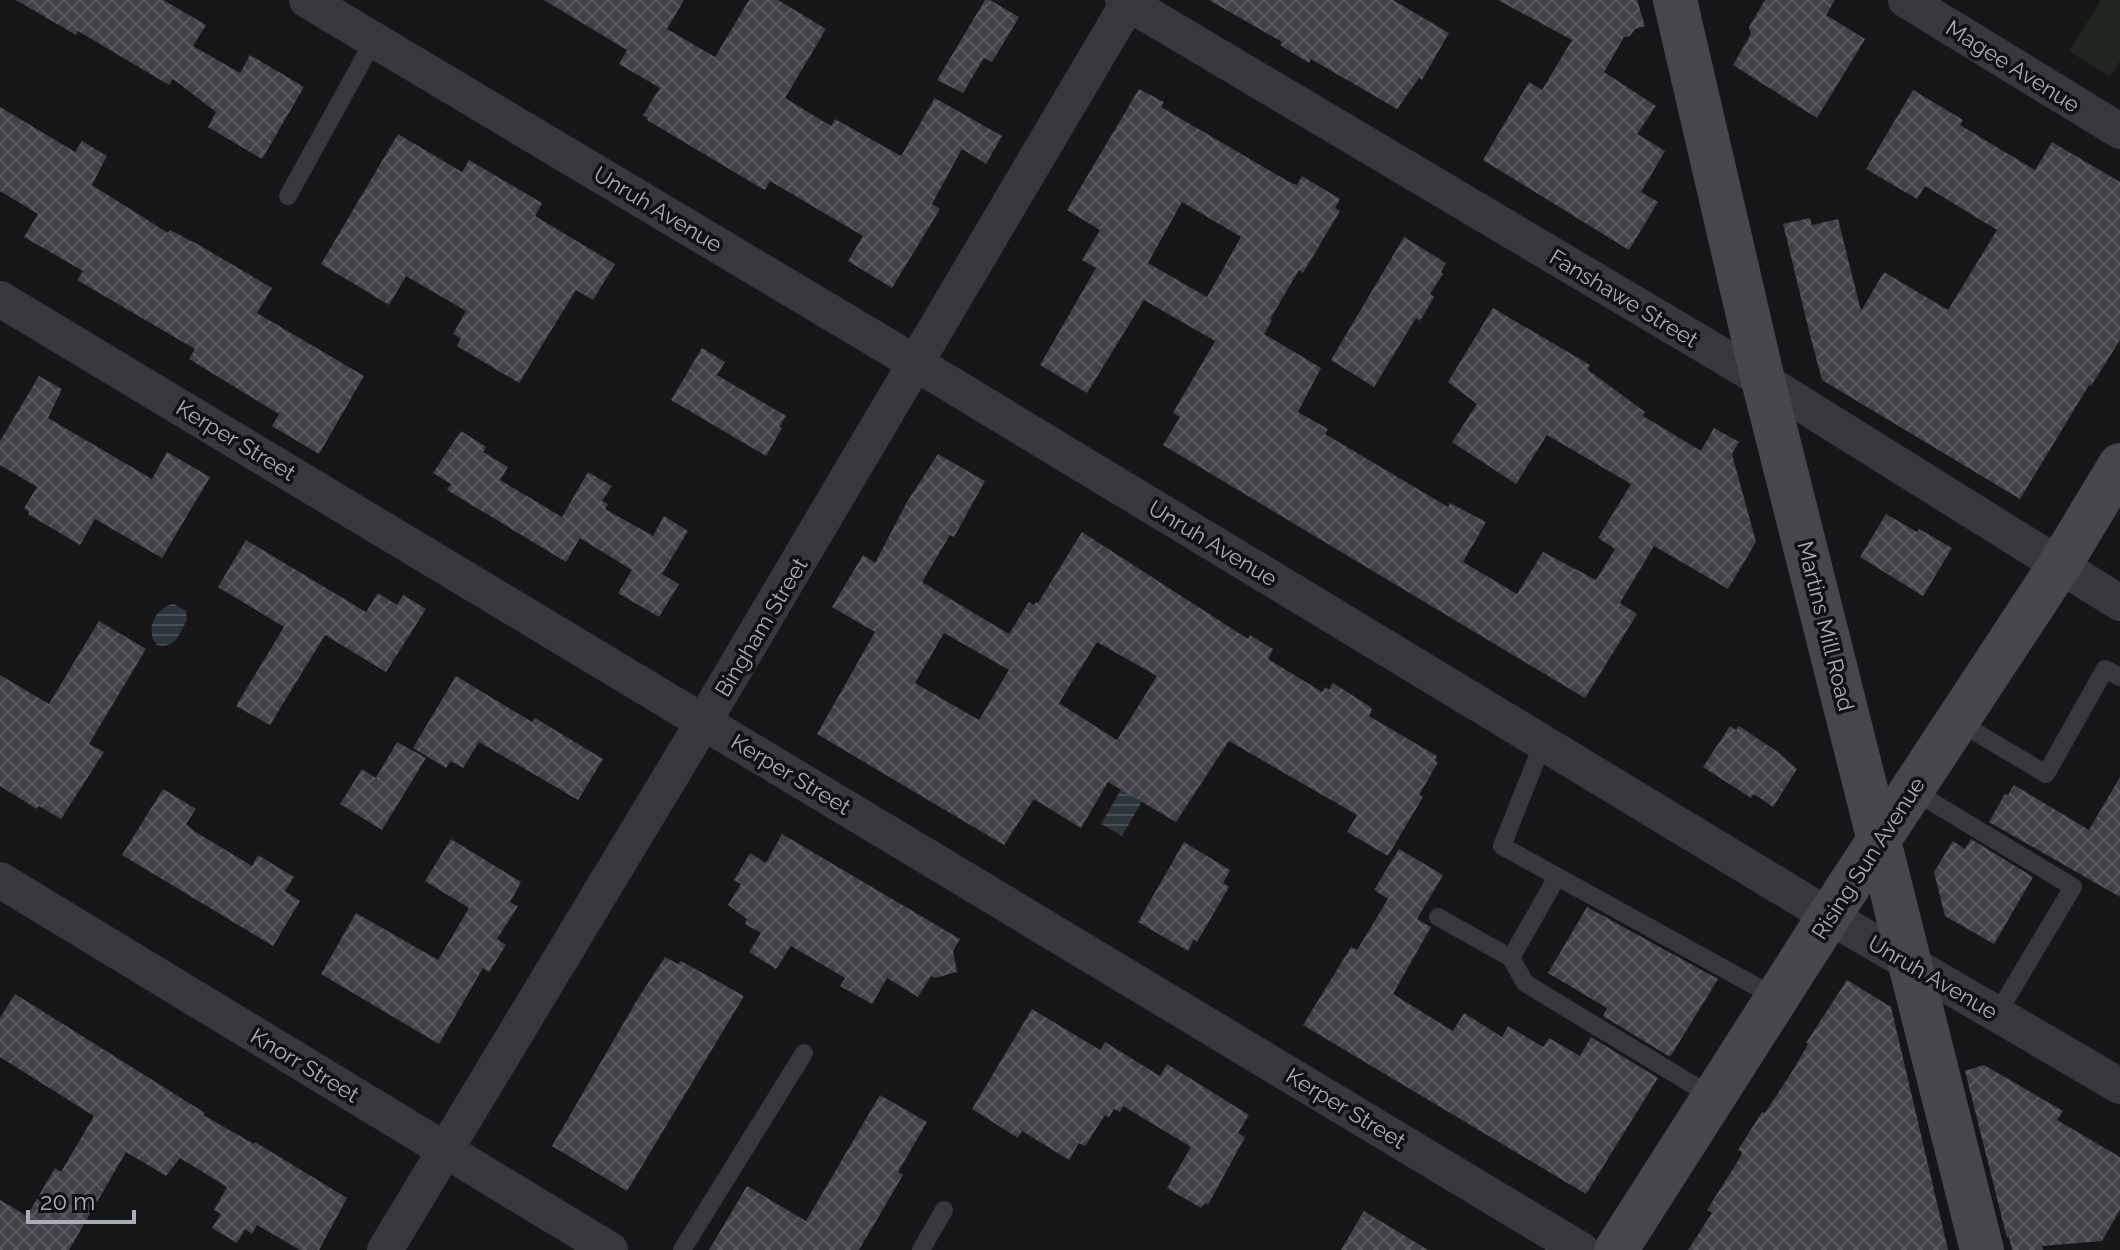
<svg xmlns="http://www.w3.org/2000/svg" width="2120" height="1250" viewBox="0 0 2120 1250" font-family="Raleway,sans-serif">
  <style>
    .green { fill: #1e261f }
    .water { fill: url(#water-rules) }
    .building { fill: url(#building-cross-hatch); fill-rule: evenodd }
    .lines { fill: none; stroke-linecap: round; stroke-linejoin: round }
    .lane { stroke: #37383d; stroke-width: 18 }
    .street { stroke: #37383d; stroke-width: 36 }
    .secondary { stroke: #45474d; stroke-width: 44 }
    .labels { text-anchor: middle; stroke-width: 7; stroke-linejoin: round; paint-order: stroke }
    .street-label { font-size: 22px; fill: #a8adb8; stroke: #111113 }
  </style>
  <defs>
    <pattern id="water-rules" width="6" height="5" patternUnits="userSpaceOnUse" patternTransform="scale(2)"><rect width="6" height="5" fill="#2c353c"/><path d="M0 2.5h6" fill="none" stroke="#485056"/></pattern>
    <pattern id="building-cross-hatch" width="8" height="8" patternUnits="userSpaceOnUse" patternTransform="scale(2)"><rect width="8" height="8" fill="#404145"/><path d="M0 0l8 8M0 8l8-8" fill="none" stroke="#595a5e"/></pattern>
  </defs>
  <rect width="100%" height="100%" fill="#161618"/>
  <path class="green" d="M2101,0H2120V61L2110,77L2069,51Z"/>
  <path class="water" d="M174,604L186,611L187,620C179,634 176,649 157,645C144,631 156,606 174,604Z
    M1127,779L1148,791L1122,836L1101,824Z"/>
  <path class="building" d="M16,0H163L206,25L193,46L240,73L250,55L304,87L262,159L208,127L216,112L173,79L169,85L78,31L76,35Z
    M544,0H684L667,29L715,57L749,0H778L826,29L785,98L831,126L835,119L901,156L935,98L1002,136L986,164L962,149L932,204L940,209L892,288L848,261L863,236L770,181L765,190L751,182L647,120L648,118L643,115L660,88L619,64L627,50Z
    M985,0H990L1019,17L992,62L984,58L963,93L937,80Z
    M1209,0H1393L1449,33L1422,80L1419,78L1397,109L1311,59L1309,63L1280,45L1282,42Z
    M1498,0H1637L1645,26L1635,29L1630,36L1624,37L1604,72L1656,106L1637,134L1665,151L1641,192L1658,202L1629,250L1483,160L1529,82L1542,90L1572,40Z
    M1765,0H1835L1826,15L1865,39L1817,118L1733,65L1751,34L1749,27Z
    M1139,89L1164,102L1161,107L1291,183L1297,185L1302,176L1340,199L1335,208L1340,211L1303,273L1299,270L1270,319L1272,320L1264,334L1321,368L1298,412L1328,429L1325,434L1448,507L1450,503L1486,522L1463,562L1517,594L1543,552L1596,580L1615,549L1598,538L1631,484L1547,435L1516,484L1452,442L1477,404L1448,382L1493,308L1590,365L1588,370L1645,412L1643,416L1701,451L1714,428L1739,442L1732,454L1756,542L1728,589L1654,546L1620,603L1637,614L1585,698L1163,445L1180,417L1173,413L1215,341L1144,300L1087,393L1040,365L1096,268L1082,260L1100,230L1067,210ZM1182,202L1241,237L1207,297L1148,263Z
    M1913,90L1963,120L1960,125L2035,170L2052,142L2120,182V340L2091,386L2089,385L2020,499L1822,380L1810,335L1783,224L1810,218L1812,225L1838,219L1861,311L1884,272L1948,310L1997,230L1925,186L1917,199L1866,169Z
    M0,107L75,152L82,141L107,156L92,185L168,233L170,230L199,245L272,288L257,313L364,376L319,454L272,426L279,414L189,359L195,349L77,280L83,271L24,237L38,214L0,191Z
    M398,134L462,172L469,160L542,203L535,216L615,264L593,300L576,290L519,383L457,346L461,338L453,334L466,311L406,276L389,305L321,264Z
    M1404,237L1446,263L1441,272L1443,274L1430,294L1434,297L1420,321L1416,318L1374,387L1331,360Z
    M702,348L725,362L717,375L786,416L779,427L782,428L766,456L671,400Z
    M39,376L62,389L48,418L152,479L167,452L210,477L162,558L95,519L80,545L28,514L29,512L24,508L37,487L0,465V441Z
    M461,431L486,447L483,452L508,467L500,480L562,517L588,472L612,486L602,501L608,504L605,509L653,536L664,516L688,531L662,574L679,584L659,617L618,593L632,570L580,538L566,562L447,490L451,484L433,473Z
    M938,454L985,481L954,537L950,535L922,582L1009,634L1029,602L1034,605L1036,602L1038,603L1082,532L1248,639L1250,635L1273,649L1268,659L1322,692L1325,687L1329,690L1333,683L1369,706L1372,710L1369,716L1437,756L1435,760L1438,762L1419,795L1423,797L1388,856L1347,832L1357,815L1229,741L1176,822L1108,782L1081,828L1034,799L1004,845L817,734L875,632L832,607L863,555L875,563L907,502ZM944,633L1009,670L979,720L915,683ZM1097,642L1157,676L1117,740L1059,703Z
    M1886,514L1917,532L1919,529L1952,548L1923,596L1860,557Z
    M246,540L366,612L378,593L397,605L403,595L426,609L386,672L325,635L270,725L236,706L284,627L218,587Z
    M99,621L146,649L89,744L104,752L61,819L39,806L37,809L0,786V675L49,704Z
    M456,676L532,722L535,718L603,759L578,800L479,742L463,768L451,761L446,768L413,748Z
    M1730,726L1736,730L1739,726L1779,753L1797,769L1773,807L1754,794L1751,798L1703,767Z
    M397,742L426,758L382,830L340,804L362,769L376,778Z
    M2120,777V897L1989,822L2005,794L2008,795L2014,785L2089,830Z
    M163,789L196,809L186,824L194,831L252,866L258,855L294,877L285,891L300,901L273,946L122,855Z
    M782,834L960,939L953,951L957,972L935,978L931,976L918,997L887,978L872,1004L840,986L845,978L791,946L776,969L749,952L761,933L745,924L747,919L728,905L741,884L734,880L750,853L766,863Z
    M451,839L521,882L510,902L518,906L497,939L506,945L489,972L483,968L439,1044L321,974L356,913L438,960L469,908L425,881Z
    M1971,839L2033,877L1994,944L1945,916L1934,872L1953,841L1965,849Z
    M1184,842L1230,870L1223,883L1229,887L1197,942L1194,939L1188,951L1138,922Z
    M1399,849L1443,875L1417,919L1431,927L1393,994L1453,1031L1464,1013L1502,1037L1508,1026L1543,1047L1549,1038L1580,1056L1591,1037L1658,1078L1586,1194L1303,1025L1351,947L1357,950L1388,899L1374,890Z
    M1587,907L1718,979L1670,1057L1603,1016L1607,1008L1548,973Z
    M665,957L678,964L681,961L744,996L627,1191L552,1146L637,1000Z
    M1847,980L1891,1007L1948,1250H1688L1712,1213L1707,1210L1741,1156L1742,1152L1738,1150L1762,1112L1765,1113L1795,1067L1808,1044L1806,1043Z
    M15,994L205,1113L203,1115L254,1144L255,1142L347,1198L319,1250H300L257,1225L252,1234L245,1229L237,1243L212,1228L221,1214L214,1210L227,1187L180,1158L166,1176L126,1152L69,1250H0V1200L27,1216L55,1168L61,1172L94,1116L0,1057V1018Z
    M1032,1009L1100,1050L1105,1042L1160,1076L1167,1064L1249,1115L1238,1133L1245,1137L1208,1205L1205,1203L1201,1208L1167,1188L1191,1147L1123,1106L1120,1112L1114,1109L1109,1117L1105,1115L1085,1146L1079,1143L1069,1160L1022,1131L1018,1138L972,1109Z
    M1984,1065L2063,1111L2057,1120L2120,1157V1210L2102,1241L2042,1246L2043,1250H2012L2009,1237L2007,1238L1965,1071Z
    M880,1095L927,1122L898,1172L903,1175L859,1250H709L747,1186L806,1221Z
    M1364,1211L1428,1250H1341Z"/>
  <g class="lines">
    <path class="lane" d="M288,196L374,40
      M1957,721L2046,774L2105,669L2120,677
      M1543,743L1502,846L1777,998
      M1912,790L2073,887L1997,1014
      M1438,917L1511,958L1557,877
      M1511,958L1525,983L1713,1097
      M682,1250L804,1053
      M921,1250L944,1210"/>
    <path class="street" d="M307,0L917,364L1829,916L2120,1086
      M1123,0L1763,380L2120,603
      M1906,0L2120,131
      M0,299L1581,1250
      M0,880L610,1250
      M385,1250L704,721L1130,0"/>
    <path class="secondary" d="M1675,0L1763,380L1982,1250
      M1616,1250L1829,916L2059,566L2120,465"/>
  </g>
  <g class="labels">
    <g class="street-label">
      <text transform="translate(2013 66) rotate(32)" y="8">Magee Avenue</text>
      <text transform="translate(658 209) rotate(31)" y="8">Unruh Avenue</text>
      <text transform="translate(1624 298) rotate(31)" y="8">Fanshawe Street</text>
      <text transform="translate(236 440) rotate(31)" y="8">Kerper Street</text>
      <text transform="translate(1213 543) rotate(31)" y="8">Unruh Avenue</text>
      <text transform="translate(1826 626) rotate(76)" y="8">Martins Mill Road</text>
      <text transform="translate(761 627) rotate(-59)" y="8">Bingham Street</text>
      <text transform="translate(791 774) rotate(31)" y="8">Kerper Street</text>
      <text transform="translate(1868 858) rotate(-57)" y="8">Rising Sun Avenue</text>
      <text transform="translate(1933 977) rotate(30)" y="8">Unruh Avenue</text>
      <text transform="translate(305 1065) rotate(31)" y="8">Knorr Street</text>
      <text transform="translate(1346 1108) rotate(31)" y="8">Kerper Street</text>
    </g>
  </g>
  <path d="M28 1210v12h106v-12" fill="none" stroke="#a8adb8" stroke-width="4"/>
  <text x="40" y="1210" font-size="24" fill="#a8adb8" stroke="#111113" stroke-width="6" paint-order="stroke">20 m</text>
</svg>
